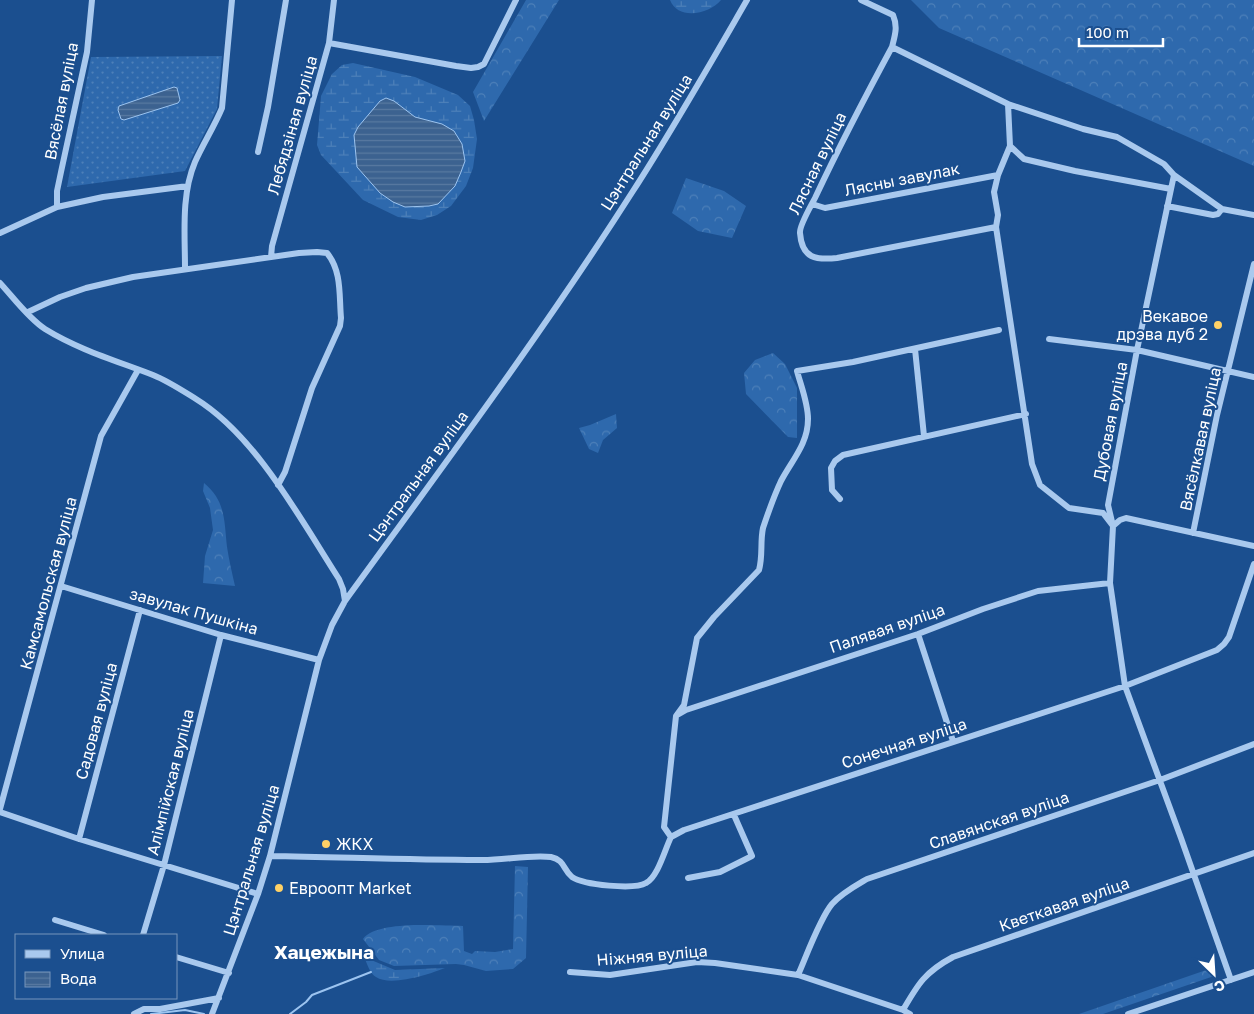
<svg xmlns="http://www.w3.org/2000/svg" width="1254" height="1014" viewBox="0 0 1254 1014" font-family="'Golos Text',sans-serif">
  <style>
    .grass { fill: url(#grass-dots) }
    .forest { fill: url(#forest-crowns) }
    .wetland { fill: url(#wetland-marsh) }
    .water { fill: url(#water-rules); stroke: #9cc4f0 }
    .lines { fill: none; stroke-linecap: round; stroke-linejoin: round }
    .stream { stroke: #9cc4f0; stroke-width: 2 }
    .minor { stroke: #a9c9ee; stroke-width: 6 }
    .poi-dot { fill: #ffd166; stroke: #1b4f8f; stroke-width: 2 }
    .labels { text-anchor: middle; stroke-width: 4; stroke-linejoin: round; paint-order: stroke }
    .street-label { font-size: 16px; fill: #fff; stroke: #1b4f8f }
    .poi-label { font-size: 16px; fill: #fff; stroke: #1b4f8f; text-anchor: start }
    .quarter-label { font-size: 19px; font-weight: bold; fill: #fff; stroke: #1b4f8f }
  </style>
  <defs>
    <pattern id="grass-dots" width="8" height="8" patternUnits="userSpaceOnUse" patternTransform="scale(1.25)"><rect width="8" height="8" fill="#2e69ad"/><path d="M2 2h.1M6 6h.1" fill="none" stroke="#4d80b9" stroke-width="1.8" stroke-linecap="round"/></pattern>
    <pattern id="forest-crowns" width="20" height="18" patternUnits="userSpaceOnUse" patternTransform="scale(1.25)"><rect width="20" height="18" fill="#2e69ad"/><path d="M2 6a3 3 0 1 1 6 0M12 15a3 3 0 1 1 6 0" fill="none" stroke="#4d80b9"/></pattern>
    <pattern id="wetland-marsh" width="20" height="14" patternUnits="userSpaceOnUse" patternTransform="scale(1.25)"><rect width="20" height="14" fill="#2e69ad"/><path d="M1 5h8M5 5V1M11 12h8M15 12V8" fill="none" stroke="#4d80b9"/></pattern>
    <pattern id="water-rules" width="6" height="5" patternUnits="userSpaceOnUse" patternTransform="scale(1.25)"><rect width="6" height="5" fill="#3c6290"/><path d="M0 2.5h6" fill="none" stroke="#597aa1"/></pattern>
  </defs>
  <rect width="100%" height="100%" fill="#1b4f8f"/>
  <path class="grass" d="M222,56L217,109L185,171L67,187L91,57Z"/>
  <path class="forest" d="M526,0H559L484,121L473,92Z
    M911,0H1254V166L939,28Z
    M686,178L724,191L746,206L732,238L698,231L672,213Z
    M773,353L785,364L797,388V438L788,437L746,394L744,373L755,360Z
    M616,414L617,428L603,440L598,453L589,449L579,428L590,425Z
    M204,483C226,501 224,521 227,547C229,560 232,573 235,586L203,583L205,556L213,530L210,508L203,491Z
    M515,866L528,867L526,958L513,969L486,971L464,965L456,964L394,966L379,960L363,939C377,920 440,926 463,926L464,951L472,954L475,951L495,952L513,949Z
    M1215,967L1217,975L1103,1014H1079Z"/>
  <path class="wetland" d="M670,0H721C710,14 678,21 670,0Z
    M353,63L415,77L458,95L470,106L474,120L477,139L473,168L466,186L451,206L437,215L421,220L398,217L363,200L321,155L317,145L321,96L332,74L342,65Z
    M364,957L395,970L445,968C430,974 391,987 376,977C370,974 367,963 364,957Z"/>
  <path class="water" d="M174,87L177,88L180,100L178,103L124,120L121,119L118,110L119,106Z
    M386,98L394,101L415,117L442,124L454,131L462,144L465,161L461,172L455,186L438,204L429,206L405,207L393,202L380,193L357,167L354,135L358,127L380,101Z"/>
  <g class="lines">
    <path class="stream" d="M151,1014L185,1010L204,1014
      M290,1014L306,1002L312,995L371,972"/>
    <path class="minor" d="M861,0L893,15C898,27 895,35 892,47C865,97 839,147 815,198C811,206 799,226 800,233C802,259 816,260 837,258L996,227
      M329,43L456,66L471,68L478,67L484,64L516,0
      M892,47L1008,104L1083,129L1117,137L1164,164L1174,175L1222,209L1254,215
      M1008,104L1010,146L998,175L994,192L998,215L996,227L1032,464L1040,485L1069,508L1103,513L1113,526L1120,520L1126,518L1254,546
      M1010,146L1024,159L1075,171L1171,189
      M258,152L268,107L286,0
      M1174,175L1137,350L1108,505L1113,526L1110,583L1125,686L1181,838L1231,980
      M812,204L825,208L998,175
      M1167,206L1213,215L1218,214L1222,209
      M57,207V191L61,172L87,52L92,0
      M0,233L57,207L103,197L188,186
      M271,257L272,246L329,43L334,0
      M185,269C185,234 181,195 195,162C203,144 214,127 222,108L232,0
      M0,283C13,297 29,319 45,329C79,350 117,361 153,375C168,381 183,391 196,399C256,436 301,520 339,579L343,589L345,601
      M28,312L60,297L86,288L133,277L299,253L317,252L327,253C342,271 339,296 341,318L340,326L312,388L285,472L278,485
      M1049,339L1137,350L1254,377
      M915,349L924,436
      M840,499L832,490L831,468L835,461L843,455L1026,414
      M1193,533L1217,415L1254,264
      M61,586L221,635L319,660
      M918,634L953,741
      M679,714L686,710L918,634L983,609L1038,591L1110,583
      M0,809L101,436L138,370
      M0,812L79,839L258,894
      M671,837L664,827L676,716L684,705L697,638L714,617L759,570C763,556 760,542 763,528C768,513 774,496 781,481C792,460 808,444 808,419C808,403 801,386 797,371L853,362L999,330
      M79,839L140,610
      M270,856C339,857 409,860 479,860C500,861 531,854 551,857C565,860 563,870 572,877C584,885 634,890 646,883C658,877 665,849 671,837L684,830L1125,686L1217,650L1224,644L1229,637L1254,564
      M688,878L720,872L752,856L734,815
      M55,920L104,935
      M143,935L164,865L221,635
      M176,957L229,973
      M570,972L610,975L697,962L715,963L798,975L903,1010L910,1014
      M798,975C806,957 820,918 832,904C842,893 855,886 867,879L1160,780L1254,744
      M903,1010C918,984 925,972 953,957L1254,853
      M134,1014L144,1009H160L219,998
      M212,1014L258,894L270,856L319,660L332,625L345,601C443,466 543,332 633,191C673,129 710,64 747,0
      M1128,1014L1254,972"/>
  </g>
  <g class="poi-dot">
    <circle cx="1218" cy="325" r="5"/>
    <circle cx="326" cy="844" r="5"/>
    <circle cx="279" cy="888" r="5"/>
  </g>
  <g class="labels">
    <g class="street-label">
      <text transform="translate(61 101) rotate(-79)" y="6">Вясёлая вуліца</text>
      <text transform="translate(292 125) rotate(-74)" y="6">Лебядзіная вуліца</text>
      <text transform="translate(646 142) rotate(-58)" y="6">Цэнтральная вуліца</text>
      <text transform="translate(817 163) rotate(-64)" y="6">Лясная вуліца</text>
      <text transform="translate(902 179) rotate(-11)" y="6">Лясны завулак</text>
      <text transform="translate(1110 421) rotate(-79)" y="6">Дубовая вуліца</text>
      <text transform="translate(1200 439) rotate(-78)" y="6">Вясёлкавая вуліца</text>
      <text transform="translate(418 476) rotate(-54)" y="6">Цэнтральная вуліца</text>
      <text transform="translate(48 583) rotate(-75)" y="6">Камсамольская вуліца</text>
      <text transform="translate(194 611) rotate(16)" y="6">завулак Пушкіна</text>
      <text transform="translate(887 628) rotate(-19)" y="6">Палявая вуліца</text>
      <text transform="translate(96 721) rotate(-75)" y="6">Садовая вуліца</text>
      <text transform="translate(904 743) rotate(-18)" y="6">Сонечная вуліца</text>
      <text transform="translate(170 782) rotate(-76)" y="6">Алімпійская вуліца</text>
      <text transform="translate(999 820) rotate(-19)" y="6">Славянская вуліца</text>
      <text transform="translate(251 860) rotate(-73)" y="6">Цэнтральная вуліца</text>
      <text transform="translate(1064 904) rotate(-19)" y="6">Кветкавая вуліца</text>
      <text transform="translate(652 955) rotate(-5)" y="6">Ніжняя вуліца</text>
    </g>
    <g class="poi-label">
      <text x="1208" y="322" text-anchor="end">Векавое<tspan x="1208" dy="18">дрэва дуб 2</tspan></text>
      <text x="336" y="850">ЖКХ</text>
      <text x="289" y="894">Евроопт Market</text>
    </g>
    <g class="quarter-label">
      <text x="324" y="959">Хацежына</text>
    </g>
  </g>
  <rect x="15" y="934" width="162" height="65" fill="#1b4f8f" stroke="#7695bc"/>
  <rect x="25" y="950" width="25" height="8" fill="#a9c9ee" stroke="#7695bc"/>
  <text x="60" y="959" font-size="15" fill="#ffffff">Улица</text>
  <rect x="25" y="972" width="25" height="15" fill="url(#water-rules)" stroke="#7695bc"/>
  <text x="60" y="984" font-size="15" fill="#ffffff">Вода</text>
  <g transform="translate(1214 974) rotate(155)" stroke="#1b4f8f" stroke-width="4" paint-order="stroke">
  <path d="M0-4L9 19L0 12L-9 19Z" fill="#ffffff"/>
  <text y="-8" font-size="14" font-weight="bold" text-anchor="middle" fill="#ffffff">С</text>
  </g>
  <path d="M1079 38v8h84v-8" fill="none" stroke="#ffffff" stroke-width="2.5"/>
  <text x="1086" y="38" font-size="15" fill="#ffffff" stroke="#1b4f8f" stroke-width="4" paint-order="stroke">100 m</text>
</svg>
